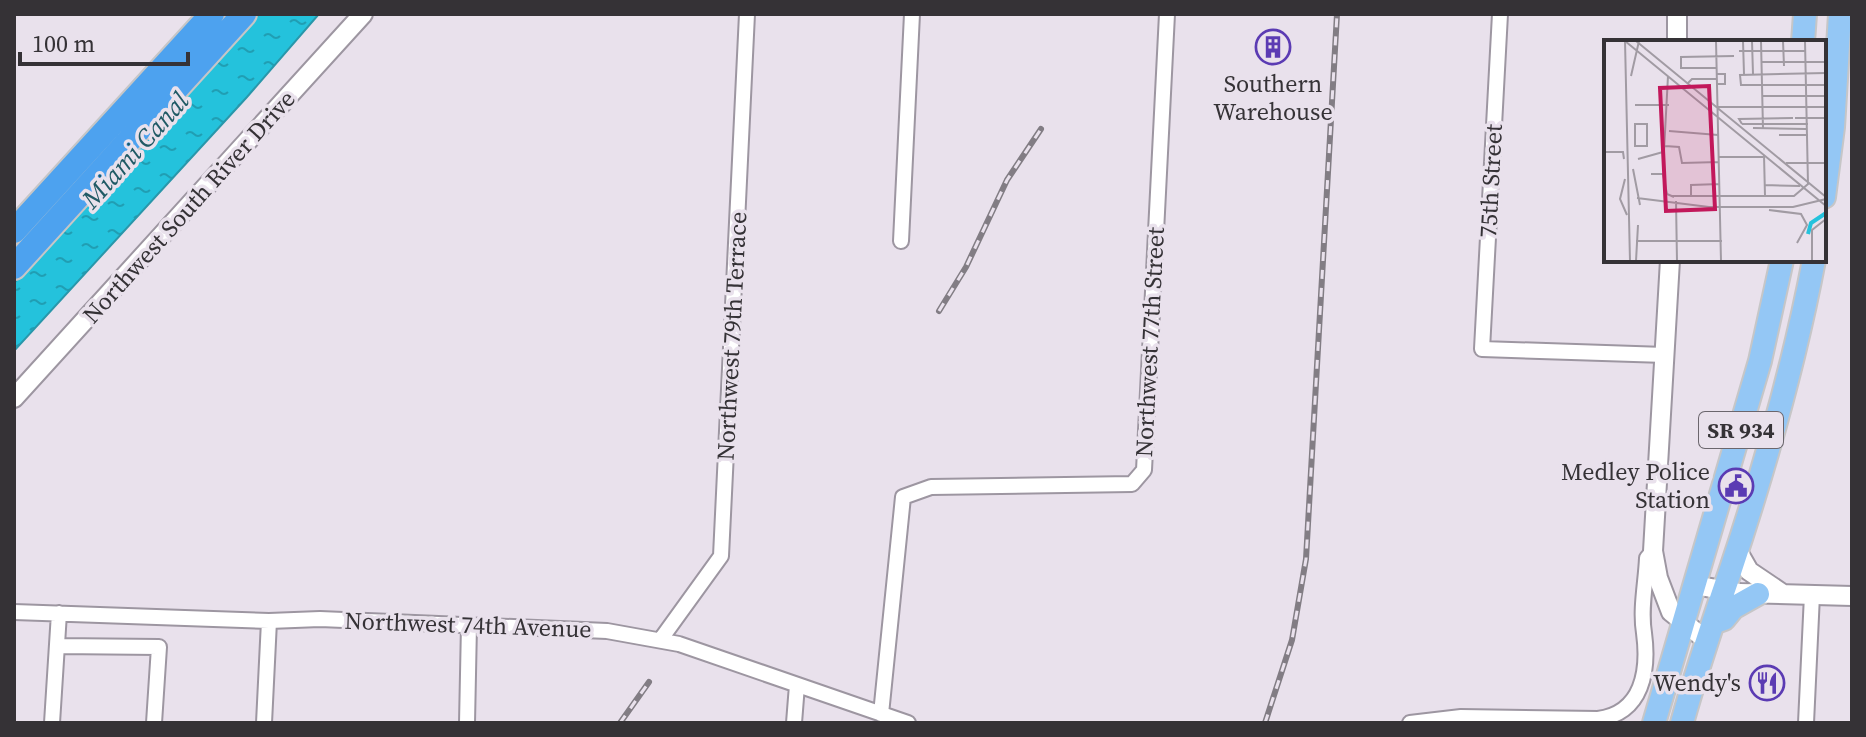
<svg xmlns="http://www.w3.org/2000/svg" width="1866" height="737" viewBox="0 0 1866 737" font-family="'Source Serif 4',serif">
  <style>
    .water { fill: url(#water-ripples); stroke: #2997aa; stroke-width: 2 }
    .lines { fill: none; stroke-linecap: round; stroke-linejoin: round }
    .street-casing { stroke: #9d96a1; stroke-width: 18 }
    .secondary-casing { stroke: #9d96a1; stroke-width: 22 }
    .primary-casing { stroke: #c6c6c7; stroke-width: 26 }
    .highway-casing { stroke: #c6c6c7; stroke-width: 28 }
    .street { stroke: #fff; stroke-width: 14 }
    .secondary { stroke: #fff; stroke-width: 18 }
    .primary { stroke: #94c7f5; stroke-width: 22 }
    .highway { stroke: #4da2ef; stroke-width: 24 }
    .rail-casing { stroke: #827d84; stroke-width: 6 }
    .rail { stroke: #e9e1ec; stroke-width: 3; stroke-dasharray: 9; stroke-linecap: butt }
    .labels { text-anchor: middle; stroke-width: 7; stroke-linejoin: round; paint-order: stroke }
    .shield { fill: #e9e1ec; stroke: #6b666d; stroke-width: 2 }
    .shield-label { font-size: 22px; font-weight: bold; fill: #353236 }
    .poi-label { font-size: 24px; fill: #353236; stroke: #e9e1ec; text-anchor: end }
    .street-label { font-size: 24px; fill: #353236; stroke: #e9e1ec }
    .water-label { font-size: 26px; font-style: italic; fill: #205a65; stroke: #e9e1ec }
    .inset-river { fill: none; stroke: #24c2dc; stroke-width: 4 }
    .inset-road { fill: none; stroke: #a19ba3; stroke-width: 2 }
    .view { fill: #c2185b; fill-opacity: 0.15; stroke: #c2185b; stroke-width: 4 }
    .inset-edge { fill: none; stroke: #353236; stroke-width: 4 }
  </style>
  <defs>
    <pattern id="water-ripples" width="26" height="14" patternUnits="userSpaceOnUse" patternTransform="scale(2)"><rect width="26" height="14" fill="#24c2dc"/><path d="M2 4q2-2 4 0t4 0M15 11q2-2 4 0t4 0" fill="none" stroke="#209eb3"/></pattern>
  </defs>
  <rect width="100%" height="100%" fill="#e9e1ec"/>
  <path class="water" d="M259,14H319L247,97L14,351V283Z"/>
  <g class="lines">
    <g class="street-casing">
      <path id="street" d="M1500,14L1482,349L1665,355
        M901,241L912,14
        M14,612L269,621L320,619L607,631L679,644L908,723
        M661,639L721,556L747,14
        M57,646L159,647L154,723
        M881,714L903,497L931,487L1132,484L1144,470L1167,14
        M52,723L59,613
        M264,723L269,621
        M467,723L469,625
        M794,723L797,685
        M1410,723L1461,717L1598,719C1643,713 1649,670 1644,633C1640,609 1646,582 1647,558L1653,551
        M1806,723L1812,595"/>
    </g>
    <g class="secondary-casing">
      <path id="secondary" d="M1677,42V14
        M1670,260L1653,551L1658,578L1671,612L1706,640
        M14,398L363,14
        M1737,550L1749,571L1783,594
        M1694,585L1740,593L1852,596"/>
    </g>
    <g class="primary-casing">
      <path id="primary" d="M1803,42L1805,14
        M1824,197L1833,127L1840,14
        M1713,623L1724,619L1733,608L1758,594
        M1654,723L1760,361L1782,260
        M1682,723C1696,672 1713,622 1730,572C1764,470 1794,366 1814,260"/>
    </g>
    <g class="highway-casing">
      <path id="highway" d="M14,231L212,14
        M14,267L244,14"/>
    </g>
    <use href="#street" class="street"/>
    <use href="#secondary" class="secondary"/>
    <use href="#primary" class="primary"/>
    <use href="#highway" class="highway"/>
    <g class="rail-casing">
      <path id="rail" d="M939,311L966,267L1007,180L1041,129
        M620,723L649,682
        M1265,723L1292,640L1306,559L1337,14"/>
    </g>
    <use href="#rail" class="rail"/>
  </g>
  <defs>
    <g id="building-ring" transform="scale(1.8)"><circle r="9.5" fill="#e9e1ec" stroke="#5b3bb3" stroke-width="1.5"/><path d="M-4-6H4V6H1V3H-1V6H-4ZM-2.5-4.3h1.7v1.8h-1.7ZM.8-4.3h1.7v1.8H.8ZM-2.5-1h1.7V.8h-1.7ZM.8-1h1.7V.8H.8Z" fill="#5b3bb3"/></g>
    <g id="civic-ring" transform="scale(1.8)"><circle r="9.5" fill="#e9e1ec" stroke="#5b3bb3" stroke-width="1.5"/><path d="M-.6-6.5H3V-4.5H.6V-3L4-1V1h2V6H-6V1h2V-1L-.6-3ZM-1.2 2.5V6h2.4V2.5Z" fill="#5b3bb3"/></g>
    <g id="restaurant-ring" transform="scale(1.8)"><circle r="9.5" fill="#e9e1ec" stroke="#5b3bb3" stroke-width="1.5"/><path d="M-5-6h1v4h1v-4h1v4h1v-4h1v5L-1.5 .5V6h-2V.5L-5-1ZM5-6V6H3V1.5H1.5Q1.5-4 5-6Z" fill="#5b3bb3"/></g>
  </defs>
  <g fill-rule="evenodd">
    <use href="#building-ring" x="1273" y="47"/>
    <use href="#civic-ring" x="1736" y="486"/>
    <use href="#restaurant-ring" x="1767" y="683"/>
  </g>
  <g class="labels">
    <rect class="shield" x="1699" y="412" width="84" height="36" rx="6"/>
    <g class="shield-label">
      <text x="1741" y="438">SR 934</text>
    </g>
    <g class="poi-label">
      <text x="1273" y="92" text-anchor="middle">Southern<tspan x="1273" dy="28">Warehouse</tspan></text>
      <text x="1710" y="480">Medley Police<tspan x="1710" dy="28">Station</tspan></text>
      <text x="1741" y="691">Wendy's</text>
    </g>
    <g class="street-label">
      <text transform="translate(1491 181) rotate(-87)" y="8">75th Street</text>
      <text transform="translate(189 207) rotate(-48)" y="8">Northwest South River Drive</text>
      <text transform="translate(732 336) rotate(-87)" y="8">Northwest 79th Terrace</text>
      <text transform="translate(1150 342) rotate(-87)" y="8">Northwest 77th Street</text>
      <text transform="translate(468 625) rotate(2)" y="8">Northwest 74th Avenue</text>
    </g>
    <g class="water-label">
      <text transform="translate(135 150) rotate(-48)" y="9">Miami Canal</text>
    </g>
  </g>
  <g transform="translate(1604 40)">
    <rect width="222" height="222" fill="#e9e1ec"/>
    <path class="inset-river" d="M204,194L207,183L222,173"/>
    <path class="inset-road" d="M21,1L222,166M21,1L26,221M32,1L222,157M112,1L117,221M139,1L140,34M148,1L149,34M157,1L159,89M179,1L180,26M135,11H201M157,22H222M76,28H113M77,28V17L130,16M222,33L136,35L137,45H222M113,34H121V44H113M27,36L35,1M83,44L88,39H113M158,56H222M31,65H65M113,67H222M191,78H222M31,84H43V106H31ZM138,84H204M138,84L135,79L189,78M149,88L202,89M65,91L114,95M175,95H204M61,106L75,107L78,123L115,122M0,112H19L20,119M160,115L161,156M115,117H159M34,119L59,112M182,123H222M29,129L36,165M59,130L64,36M47,134H59L63,154L70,157M21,139L16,159L23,175M160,145L196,146M68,156H116M116,156H190L204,144L201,1M87,157V145L116,144M33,158L105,167H189L222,159M72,161L73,221M165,170L197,174L203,185L193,203M32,201H118M32,221L34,185M208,221V190L222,179"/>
    <path class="view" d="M105,46L111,169L62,171L56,48Z"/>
    <rect width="222" height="222" class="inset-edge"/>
  </g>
  <rect width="1866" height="737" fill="none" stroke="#353236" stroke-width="32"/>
  <path d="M20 52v12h168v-12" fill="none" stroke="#353236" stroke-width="4"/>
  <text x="32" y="52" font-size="24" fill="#353236" stroke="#e9e1ec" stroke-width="6" paint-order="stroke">100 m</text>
</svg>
